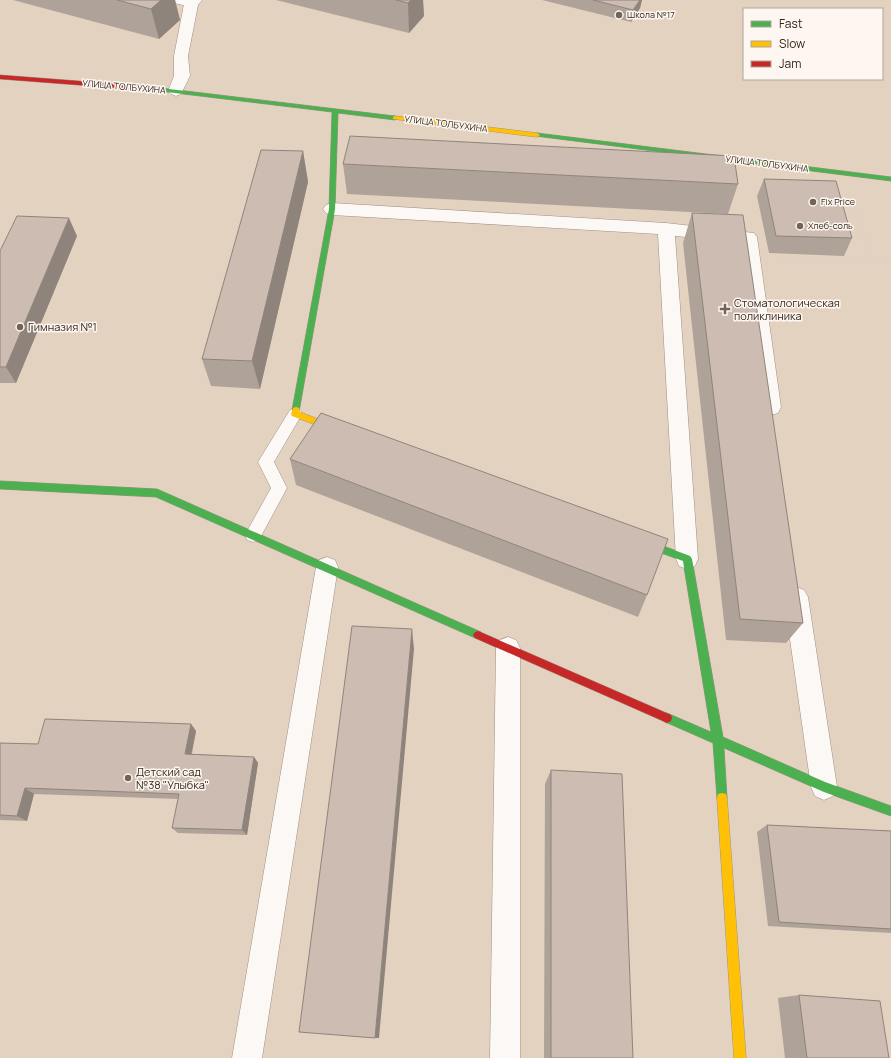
<svg xmlns="http://www.w3.org/2000/svg" width="891" height="1058" viewBox="0 0 891 1058" font-family="Manrope,sans-serif">
  <style>
    .lines { fill: none; stroke-linecap: round; stroke-linejoin: round }
    .lane-casing { stroke: #9e9184; stroke-width: 1 }
    .street-casing { stroke: #9e9184; stroke-width: 1 }
    .fast-casing { stroke: #9e9184; stroke-width: 1 }
    .slow-casing { stroke: #9e9184; stroke-width: 1 }
    .jam-casing { stroke: #9e9184; stroke-width: 1 }
    .path { stroke: #d4cfca; stroke-width: 2; stroke-dasharray: 0.5 2; stroke-linecap: butt }
    .lane { fill: #fbf8f6; fill-rule: evenodd }
    .street { fill: #fbf8f6; fill-rule: evenodd }
    .fast { fill: #4caf50; fill-rule: evenodd }
    .slow { fill: #ffc107; fill-rule: evenodd }
    .jam { fill: #c62828; fill-rule: evenodd }
    .wall { fill: #afa298 }
    .shaded-wall { fill: #8f847c }
    .building { fill: #ccbcb1; stroke: #8f847c }
    .poi-dot { fill: #726456; stroke: #fef7f1; stroke-width: 1.5 }
    .labels { text-anchor: middle; stroke-width: 3; stroke-linejoin: round; paint-order: stroke }
    .far-poi-label { font-size: 9px; fill: #34281c; stroke: #fef7f1; text-anchor: start }
    .far-street-label { font-size: 9px; fill: #34281c; stroke: #fef7f1 }
    .poi-label { font-size: 11px; fill: #34281c; stroke: #fef7f1; text-anchor: start }
  </style>
  <rect width="100%" height="100%" fill="#e4d2c1"/>
  <g class="lines">
    <g class="lane-casing">
      <path id="lane" d="M169,0H187L195,2L196,4L191,7L170,2Z
        M295,408L300,410L302,414L274,462L287,488L259,540L253,542L247,540L245,535L271,488L258,462L290,410Z"/>
    </g>
    <g class="street-casing">
      <path id="street" d="M187,0H202L198,5L188,56L190,76L181,94L176,96L171,94L168,91L174,76V56L184,4Z
        M332,203L666,223L754,233L757,237L781,407L778,413L771,415L764,413L761,407L740,242L675,236L698,559L695,566L687,569L679,566L676,559L658,234L332,215L326,213L323,209L326,205Z
        M327,557L335,560L338,567L262,1058H232L316,567L319,560Z
        M796,587L804,590L808,597L837,787L833,796L824,800L815,796L811,787L784,597L788,590Z
        M508,637L516,640L520,648V1058H490L496,648L500,640Z"/>
    </g>
    <g class="fast-casing">
      <path id="fast" d="M144,86L395,116L398,118L395,120L338,113L335,209L299,412H293L292,410L329,209L332,112L142,89L141,88Z
        M537,133L891,177V181L535,136V134Z
        M0,481L157,489L481,632L483,635L481,638L478,639L475,638L156,497L0,489Z
        M637,536L690,556L692,559L723,737L825,782L891,806V816L824,792L724,748L727,798L726,802L722,803L718,802L717,798L713,743L663,721L662,718L663,715L667,713L711,732L683,561L634,543L632,540L634,537Z"/>
    </g>
    <g class="slow-casing">
      <path id="slow" d="M395,116L537,133L540,135L537,137L393,119V117Z
        M296,407L299,408L300,412L346,430L347,432L346,434H340L292,416L291,414L293,408Z
        M722,793L726,794L727,798L746,1058H734L717,798L718,794Z"/>
    </g>
    <g class="jam-casing">
      <path id="jam" d="M0,75L144,86L147,88L144,90L0,79Z
        M478,631L671,715L672,718L671,721L667,723L663,721L475,638L473,635L475,632Z"/>
    </g>
    <path class="path" d="M850,194L872,262
      M776,260L891,263"/>
    <use href="#lane" class="lane"/>
    <use href="#street" class="street"/>
    <use href="#fast" class="fast"/>
    <use href="#slow" class="slow"/>
    <use href="#jam" class="jam"/>
  </g>
  <path class="wall" d="M13,0H175L180,20L159,39Z
    M276,0H423L424,16L409,33Z
    M542,0H642L640,8L631,22Z
    M303,151L308,182L260,389L211,386L202,359Z
    M343,164L738,184L728,214L347,194Z
    M764,179L852,238L844,256L769,253L757,196Z
    M692,213L803,623L786,643L726,640L683,243Z
    M77,236L16,383H0V251Z
    M290,459L647,595L638,617L296,485Z
    M191,724L196,731L192,754L254,757L258,763L247,835L178,833L172,828L178,799L34,794L27,821L0,820V743L38,744Z
    M551,770L633,1058H544L545,784Z
    M767,825L891,831V933L768,926L757,832Z
    M799,995L889,1058H785L778,998Z"/>
  <path class="shaded-wall" d="M161,0H175L180,20L159,39L151,9Z
    M411,0H423L424,16L409,33L408,3Z
    M640,0H642L640,8L631,22L633,10Z
    M303,151L308,182L260,389L252,361Z
    M69,218L77,236L16,383L6,367Z
    M412,629L414,649L379,1038H375Z
    M191,724L196,731L190,760L185,754Z
    M254,757L258,763L247,835L242,830Z
    M25,788L34,794L27,821L17,816Z"/>
  <path class="building" d="M117,0H161L151,9Z
    M396,0H411L408,3Z
    M593,0H640L633,10Z
    M350,136L734,156L738,184L343,164Z
    M261,150L303,151L252,361L202,359Z
    M764,179L836,181L852,238L776,236Z
    M692,213L743,215L803,623L740,619Z
    M17,216L69,218L6,367H0V251Z
    M321,413L668,539L647,595L290,459Z
    M352,626L412,629L375,1038L299,1032Z
    M45,719L191,724L185,754L254,757L242,830L172,828L179,794L25,788L17,816L0,815V743L38,744Z
    M551,770L622,774L633,1058H551Z
    M767,825L891,831V929L779,922Z
    M799,995L880,1001L889,1058H807Z"/>
  <g class="poi-dot">
    <circle cx="619" cy="15" r="4"/>
    <circle cx="813" cy="202" r="4"/>
    <circle cx="800" cy="226" r="4"/>
    <path d="M723 303h4v4h4v4h-4v4h-4v-4h-4v-4h4z"/>
    <circle cx="20" cy="327" r="4"/>
    <circle cx="128" cy="778" r="4"/>
  </g>
  <g class="labels">
    <g class="far-poi-label">
      <text x="627" y="18">Школа №17</text>
      <text x="821" y="205">Fix Price</text>
      <text x="808" y="229">Хлеб-соль</text>
    </g>
    <g class="far-street-label">
      <text transform="translate(124 87) rotate(5)" y="3">УЛИЦА ТОЛБУХИНА</text>
      <text transform="translate(446 124) rotate(7)" y="3">УЛИЦА ТОЛБУХИНА</text>
      <text transform="translate(767 164) rotate(7)" y="3">УЛИЦА ТОЛБУХИНА</text>
    </g>
    <g class="poi-label">
      <text x="734" y="307">Стоматологическая<tspan x="734" dy="13">поликлиника</tspan></text>
      <text x="28" y="331">Гимназия №1</text>
      <text x="136" y="776">Детский сад<tspan x="136" dy="13">№38 "Улыбка"</tspan></text>
    </g>
  </g>
  <rect x="743" y="8" width="140" height="72" fill="#fef7f1" stroke="#ada49c"/>
  <rect x="751" y="21" width="20" height="6" fill="#4caf50" stroke="#ada49c"/>
  <text x="779" y="28" font-size="12" fill="#34281c">Fast</text>
  <rect x="751" y="41" width="20" height="6" fill="#ffc107" stroke="#ada49c"/>
  <text x="779" y="48" font-size="12" fill="#34281c">Slow</text>
  <rect x="751" y="61" width="20" height="6" fill="#c62828" stroke="#ada49c"/>
  <text x="779" y="68" font-size="12" fill="#34281c">Jam</text>
</svg>
